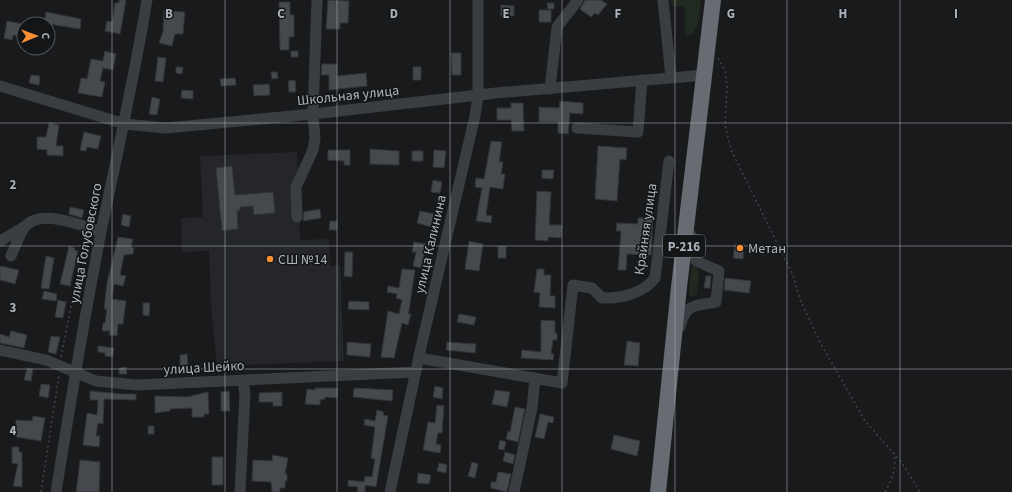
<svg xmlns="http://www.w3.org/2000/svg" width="1012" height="492" viewBox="0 0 1012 492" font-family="'Source Sans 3',sans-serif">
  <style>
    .built { fill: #252629 }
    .green { fill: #212a21 }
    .building { fill: #45484c; stroke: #333438 }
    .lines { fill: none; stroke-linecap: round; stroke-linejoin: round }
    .path { stroke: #404448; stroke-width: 1.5; stroke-dasharray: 2 3; stroke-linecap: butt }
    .minor { stroke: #3a3d41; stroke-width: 11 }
    .highway { stroke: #666c72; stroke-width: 16 }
    .grid { fill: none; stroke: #abb4bc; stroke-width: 1; stroke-opacity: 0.55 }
    .poi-dot { fill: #fa8f33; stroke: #141517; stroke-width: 1.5 }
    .labels { text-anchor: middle; stroke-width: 3; stroke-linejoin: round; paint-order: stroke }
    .shield { fill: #141517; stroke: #7e848a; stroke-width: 1 }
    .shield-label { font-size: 13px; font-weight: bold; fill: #abb4bc }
    .street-label { font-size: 14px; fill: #abb4bc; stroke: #141517 }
    .poi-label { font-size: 14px; fill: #abb4bc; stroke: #141517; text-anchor: start }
    .grid-label { font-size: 13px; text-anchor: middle; font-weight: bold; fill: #abb4bc; stroke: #141517; stroke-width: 3; stroke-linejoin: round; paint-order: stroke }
  </style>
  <rect width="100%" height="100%" fill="#191a1c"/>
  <path class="built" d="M297,152L300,240L329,239L330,266L340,265L344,361L217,366L211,305L209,251L182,252L181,218L203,217L200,156Z"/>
  <path class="green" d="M671,0H701C700,11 700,27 691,35H685V6H672Z
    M695,266L699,272L697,293L694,296H690L689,292L691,268Z"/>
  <path class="building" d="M119,0H126L120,34L105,31L107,21L112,22L115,3H119Z
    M328,0L349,1L348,23H340V29H326Z
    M585,0H601L607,4L598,15L595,13L591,17L580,9Z
    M279,2H290V15H294V37H289V50H280Z
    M547,3H554V9H548Z
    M501,5L514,6V16H501Z
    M539,10H551V22H539Z
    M164,11L185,12L183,34H175L172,46L159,43L163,32Z
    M46,12L81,19L80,29L44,23Z
    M7,21L23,24L21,37L13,35L12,40L4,38Z
    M105,51L116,54L113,70L103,68L100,81L105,82L102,97L78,93L81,78L87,79L91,59L103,61Z
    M291,51H298V57H291Z
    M451,53H461V75H452Z
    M158,57L166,58L163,82L155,81Z
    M322,64H337V76L366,73L367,86L329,90V75H321Z
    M176,67H183L182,74L176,73Z
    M413,67H421V80H413Z
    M271,72H277L278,78L272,79Z
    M31,75L40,76L39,85L29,83Z
    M235,78L236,85L221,86L220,79Z
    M295,80L296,92H289L288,81Z
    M269,84L270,95L254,96L253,85Z
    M182,90L193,91V99L181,98Z
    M152,97L160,99L157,115L149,114Z
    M560,101L583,103V114L570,113L568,134L558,133V122H539V107L559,108Z
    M511,103H523L524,131H512L511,120H497V108H511Z
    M49,123L59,125L56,146H63V156L47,155V150L37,149V137H46Z
    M84,132L101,136L98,149L87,147L86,151L80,150Z
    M491,141L502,142L499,162H503L501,174H505L503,189L490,187L486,215L492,216L491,223L476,221L482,188L475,187L476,178L484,179Z
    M598,146L627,148L626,160L620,159L617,201L595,199Z
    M370,149L399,151V165L370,164Z
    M328,150H350V165H344V161L328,160Z
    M434,150L446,151L444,168L433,167Z
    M412,151H423V161H412Z
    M232,166L235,195L273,192L275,213L254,215L253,206L240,207V210L237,211L238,229L222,231L216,168Z
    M542,170H554L553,179L542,178Z
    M433,180L442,182L440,193L431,192Z
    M537,191L551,192L549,225H562L561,238L548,237V241L535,240Z
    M70,207L84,210L82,218L69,214Z
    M320,209L321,218L303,221L304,212Z
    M420,211L434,214L431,227L417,223Z
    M123,214L131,216L129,227L121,225Z
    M638,218H653L651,255L627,254L626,270H618L621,231H616L617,223L638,224Z
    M330,221H337V230H329Z
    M118,237L133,239L131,247L134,248L133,254L124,255L120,275L126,276L123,286L114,284L112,299L126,301L123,324H118L117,336L109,335L110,331H102L103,323H105L107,309H104L107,283Z
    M469,241L483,244L479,271L465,269Z
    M414,242L426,244L421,268L413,266L416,252H412Z
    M735,244L744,245L743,259L733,258Z
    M69,246L75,248L74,250L78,251L70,286L60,284Z
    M498,246H506V258H498Z
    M345,252H353L352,277L344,276Z
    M46,256L54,258L49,289L41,288Z
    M0,266L19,270L15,284L0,280Z
    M402,269L415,270L409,310L408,314H411L408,325L402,323L394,358L381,357L388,311L399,314L402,300L396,298L397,294L387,292L388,286L399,288Z
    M537,269H544V275H551L550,296H555V308L539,307L540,293L534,292Z
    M706,276H711L710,288H704Z
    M725,278L751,281L749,293L724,290Z
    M44,291L57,294L56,301L42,299Z
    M58,300L66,302L63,318L55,317Z
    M349,301L369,302V310L348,309Z
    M143,303H150L149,316L143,315Z
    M459,314L476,317L474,325L457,322Z
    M541,320L555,321V333H557V340H553L551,354H554L553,360L521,358L522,350L541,352Z
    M11,331L27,335L24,348L0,343V334L9,337Z
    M51,336L60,337L56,354L48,352Z
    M627,341L640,343L638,366L624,365Z
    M347,342L371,344L370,357L347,355Z
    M447,342L476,344L475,353L446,350Z
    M98,346L114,348L113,357L105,356V353L98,352Z
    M187,354L188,365L180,366V355Z
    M126,367L127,374H119V368Z
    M27,368L33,369L31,381L24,380Z
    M41,384L50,385L48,398L39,396Z
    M435,386L443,388L442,399L433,397Z
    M315,388H338L337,398L325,397V399L320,400V405L305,404L307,389L315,390Z
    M354,388L393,390L392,401L353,397Z
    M495,390L510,392L507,407L492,404Z
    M90,391L122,394H136V400L104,399L103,424L98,423L96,436H100L99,447L83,445L87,413L97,415L98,400H90Z
    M229,391L230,411H221V392Z
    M208,392L209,414H204V417H192V408L170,409V411L155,413V396L187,397Z
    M282,392V406H273V402H259V393Z
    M437,405L444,406L442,433H438L436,444L441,445L440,453L423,450L428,422L435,423Z
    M515,407L525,409L518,442L506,439L508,431L510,432Z
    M377,410L384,412L383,415L388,416L376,487L365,485V492H357L358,487L348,486V480L364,482L365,476L372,477L375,459L371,458L375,427L364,425L365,419L375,421Z
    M540,414L554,417L553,423L548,422L544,439L535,437Z
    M33,416L45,418L41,441L16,437V420L32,421Z
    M148,426H154V434H148Z
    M614,435L640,441L637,456L611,449Z
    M500,440L506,442L504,450L498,449Z
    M12,447H19V452H22V487L13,486L18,464L12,463Z
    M505,452L515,455L513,464L503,461Z
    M273,455L288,458L285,474H287V481H285V488H280V492H272L271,482L252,481L253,460L272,461Z
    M212,457H223V485H212Z
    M80,460L100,462L99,492H76Z
    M472,462L478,464L475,478L468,476Z
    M439,463L447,465L446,473L437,471Z
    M498,472L511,474L507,492L491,488V482H496Z
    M418,473L431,475L429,484L417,483Z"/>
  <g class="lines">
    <path class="path" d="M718,58L725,71L727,86L725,125L731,150L793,275L801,302L821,344L865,421L902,463L920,492
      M61,357L85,235
      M41,492L59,375
      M885,492C892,479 898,466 893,451"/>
    <path class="minor" d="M663,0L671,77
      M0,86L125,124L166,128L313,114L496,93L705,75
      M550,89L557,27L578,0
      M577,128L638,132L642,80
      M297,217L296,187L313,150L315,139L313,114L317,0
      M0,241L24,227
      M11,256C15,247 19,236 24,228C39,207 83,226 101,232
      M680,327C686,303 694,306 716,302L719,271L696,261L691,249V235
      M0,350L46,360L96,381L137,385L415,372
      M419,358L562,383L573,285L592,288L602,298C620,299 644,293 655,278L669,161
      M56,492C70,405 84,318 101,232C117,155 134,78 147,0
      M240,492L245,394L243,381
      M390,492L421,347L475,116L478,96V0
      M514,492L532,408L535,378"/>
    <path class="highway" d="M658,492L679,287L713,0"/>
  </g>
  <path class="grid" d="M112,0V492M225,0V492M337,0V492M450,0V492M562,0V492M675,0V492M787,0V492M900,0V492M0,123H1012M0,246H1012M0,369H1012"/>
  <g class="poi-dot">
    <circle cx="740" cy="248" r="4"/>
    <circle cx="270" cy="259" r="4"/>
  </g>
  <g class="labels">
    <rect class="shield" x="663" y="235" width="42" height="22" rx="3"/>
    <g class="shield-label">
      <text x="684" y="251">Р-216</text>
    </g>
    <g class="street-label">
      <text transform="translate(348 95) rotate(-6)" y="5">Школьная улица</text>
      <text transform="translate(645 229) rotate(-82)" y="5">Крайняя улица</text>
      <text transform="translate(85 243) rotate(-79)" y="5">улица Голубовского</text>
      <text transform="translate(430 244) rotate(-77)" y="5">улица Калинина</text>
      <text transform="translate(204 367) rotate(-3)" y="5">улица Шейко</text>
    </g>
    <g class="poi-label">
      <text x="748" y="253">Метан</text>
      <text x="278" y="264">СШ №14</text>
    </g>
  </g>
  <g class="grid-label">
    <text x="169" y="18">B</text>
    <text x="281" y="18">C</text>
    <text x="394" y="18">D</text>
    <text x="506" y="18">E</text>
    <text x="618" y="18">F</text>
    <text x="731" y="18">G</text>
    <text x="843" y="18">H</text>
    <text x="956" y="18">I</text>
    <text x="13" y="189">2</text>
    <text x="13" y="312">3</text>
    <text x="13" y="435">4</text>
  </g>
  <g transform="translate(36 36) rotate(89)"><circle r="19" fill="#141517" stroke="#505559"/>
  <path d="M0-3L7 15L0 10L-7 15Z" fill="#fa8f33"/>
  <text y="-6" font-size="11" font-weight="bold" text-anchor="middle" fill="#abb4bc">С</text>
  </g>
</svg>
